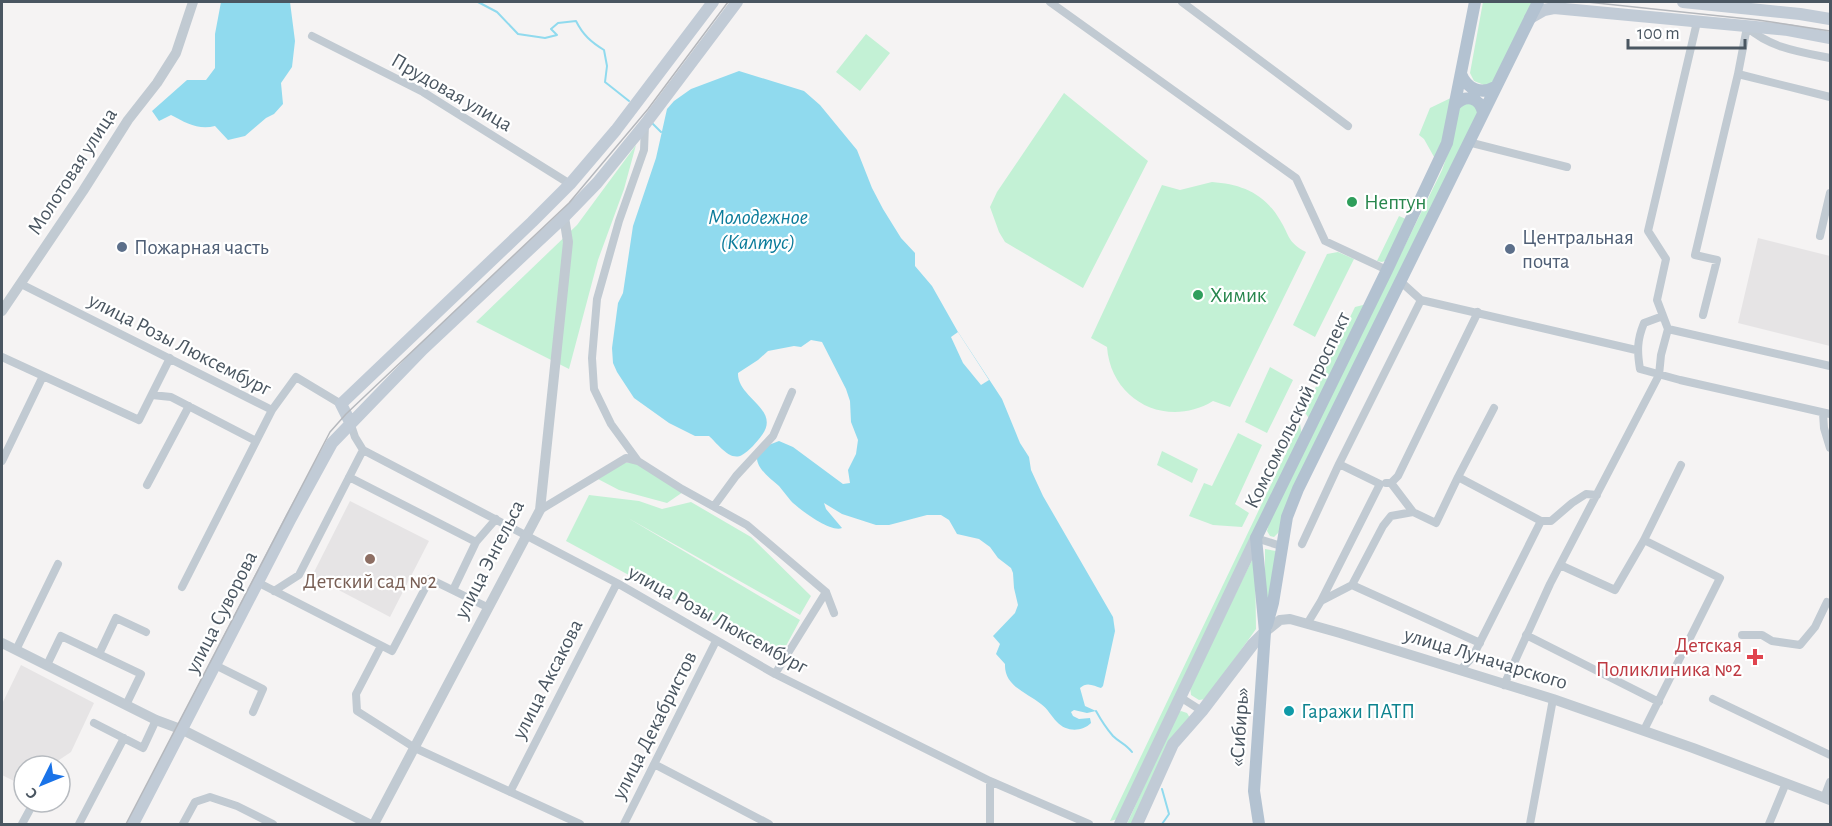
<svg xmlns="http://www.w3.org/2000/svg" width="1832" height="826" viewBox="0 0 1832 826" font-family="'Alegreya Sans',sans-serif">
  <style>
    .education { fill: #e6e4e5 }
    .green { fill: #c3f1d5 }
    .water { fill: #90daee }
    .pier { fill: #f5f3f3 }
    .lines { fill: none; stroke-linecap: round; stroke-linejoin: round }
    .stream { stroke: #90daee; stroke-width: 2 }
    .minor { stroke: #c1cad2; stroke-width: 8 }
    .tertiary { stroke: #c1cad2; stroke-width: 10 }
    .secondary { stroke: #c1cbd6; stroke-width: 12 }
    .primary { stroke: #b3c2d1; stroke-width: 12 }
    .tram { stroke: #b5b8bd; stroke-width: 1.5 }
    .leisure-dot { fill: #2e9e5b; stroke: #fff; stroke-width: 2 }
    .service-dot { fill: #5c6f8a; stroke: #fff; stroke-width: 2 }
    .education-dot { fill: #8d6e63; stroke: #fff; stroke-width: 2 }
    .health-dot { fill: #e0444e; stroke: #fff; stroke-width: 2 }
    .culture-dot { fill: #0f9aa8; stroke: #fff; stroke-width: 2 }
    .labels { text-anchor: middle; stroke-width: 4.5; stroke-linejoin: round; paint-order: stroke }
    .street-label { font-size: 21px; fill: #4a5661; stroke: #fff }
    .leisure-label { font-size: 21px; fill: #27864d; stroke: #fff; text-anchor: start }
    .service-label { font-size: 21px; fill: #4e5e75; stroke: #fff; text-anchor: start }
    .education-label { font-size: 21px; fill: #785e54; stroke: #fff }
    .health-label { font-size: 21px; fill: #be3a42; stroke: #fff; text-anchor: end }
    .culture-label { font-size: 21px; fill: #0d838f; stroke: #fff; text-anchor: start }
    .water-label { font-size: 22px; font-style: italic; fill: #0c7c9b; stroke: #fff }
  </style>
  <rect width="100%" height="100%" fill="#f5f3f3"/>
  <path class="education" d="M1758,238L1830,256V346L1738,323Z
    M350,501L429,541L390,617L312,576Z
    M21,665L94,703L71,752L50,766H24L22,785L2,775V704Z"/>
  <path class="green" d="M1483,2H1534L1494,79L1491,84L1484,85L1474,81L1470,73Z
    M866,34L890,53L860,91L836,72Z
    M1064,93L1148,161L1083,288L1005,242L999,232L990,207L997,192Z
    M1457,95L1438,164L1424,139L1419,135L1430,108Z
    M1470,100L1480,111L1279,532L1274,537L1270,536L1267,531L1270,520L1442,170L1453,139L1460,105Z
    M636,145L624,189L598,260L569,369L476,322L577,225Z
    M1212,182C1241,184 1264,193 1280,220C1290,236 1287,242 1306,252L1230,407L1213,401C1167,429 1111,401 1107,347L1091,338L1162,185L1180,190Z
    M1399,216L1408,220L1388,260L1382,262L1377,261Z
    M1338,252L1354,259L1315,337L1293,325L1327,254Z
    M1367,304L1310,420L1304,411L1355,307Z
    M1270,367L1293,380L1267,433L1245,422Z
    M1300,424L1302,435L1118,819L1110,821Z
    M1238,433L1262,445L1235,504L1249,513L1242,527L1213,525L1189,516L1204,483L1212,486Z
    M1162,451L1198,469L1192,483L1157,465Z
    M640,462L683,492L667,503L619,490L598,479L624,463Z
    M589,495L639,501L662,509L691,502L751,537L811,596L800,615L628,518L800,620L780,657L566,541Z
    M1265,549L1276,551L1268,609L1265,608Z
    M1253,558L1255,561L1256,629L1206,699L1199,700L1191,695L1190,687Z
    M1181,711L1187,713L1190,718L1133,824H1127L1177,713Z"/>
  <path class="water" d="M221,2H290L295,41L292,67L281,83L283,104L274,114L266,118L245,136L228,140L215,126C198,130 186,123 171,115L159,121L152,111L187,80H206L215,68V34Z
    M739,71L804,91L820,105L857,150L872,188L883,209L901,238L915,253V266L932,286L958,332L1002,399L1020,443L1029,457L1031,470L1043,496L1113,617L1115,631L1103,686L1101,688C1094,686 1087,681 1080,688L1085,706L1096,711L1087,713L1074,710L1071,712L1073,716L1079,719L1090,718L1091,723C1082,732 1066,732 1057,722C1051,716 1048,709 1041,704C1026,692 1004,686 1005,664L996,654L1000,644L993,636L1015,613L1018,605L1014,588L1013,573L1011,568L998,558L990,547L979,539L957,534L949,520L941,515H927L889,525H876L842,514L824,503L826,509L842,528C831,533 800,510 791,501C787,496 783,491 779,486C771,479 757,469 757,458L766,446L779,441L793,447L843,484L850,483L848,470L856,454L858,440L851,422L850,401L846,389L822,342L811,340L801,347L794,346L768,351L758,360L738,373C737,398 781,409 762,435C757,442 749,451 742,455C730,462 717,443 709,436H695L669,423L634,398L617,372L613,363L612,348L618,303L623,293L633,226L656,158L667,109L674,101L691,89Z"/>
  <path class="pier" d="M958,332L989,380L981,385L963,363L951,337Z"/>
  <g class="lines">
    <path class="stream" d="M478,2L497,12L518,34L545,38L557,35L551,29L558,23L576,21C583,35 591,42 604,50L607,66L605,82L629,101
      M652,123L661,132
      M1096,711C1101,720 1106,728 1113,736C1119,742 1126,744 1132,752
      M1162,824L1169,814L1162,789"/>
    <path class="minor" d="M1050,2L1296,178L1325,241L1387,270
      M1182,2L1348,126
      M1747,27L1738,74L1830,97
      M1747,27C1770,48 1800,52 1830,58
      M312,36L423,92L570,184
      M1468,142L1567,167
      M1820,236L1830,193
      M21,284L272,410
      M1421,300L1636,350
      M1703,315L1717,260L1695,255L1738,74
      M1663,316L1644,323C1637,340 1637,351 1640,369L1680,380L1830,414
      M1668,329L1830,366
      M2,357L139,420L170,358
      M152,395L171,397L256,441
      M1823,413L1824,428L1830,448
      M350,422L355,437L363,450L617,583L775,674L990,781L1089,824
      M2,461L43,376
      M638,461L611,424L594,389L592,358L597,299L619,221L644,150L645,125
      M349,477L476,542L496,519
      M1458,477L1494,408
      M1386,483H1391L1398,476L1478,312
      M1391,483L1413,512L1436,523L1458,477L1541,521H1551L1572,503L1586,494L1597,495
      M147,485L189,406
      M714,506L736,476L773,436L792,392
      M540,510L626,458L638,461L682,489L747,525L826,592L834,613
      M1256,538L1281,546
      M1302,544L1339,464
      M1560,565L1615,590L1644,540L1681,465
      M259,583L392,651L430,579L487,607
      M1352,585L1383,526L1391,516L1413,512
      M182,587L272,410L296,377L341,404
      M453,590L476,542
      M274,591L299,575L363,450
      M1321,601L1352,585L1480,643
      M1307,624L1321,601L1380,484L1339,464L1421,300L1400,281
      M1526,635L1659,702
      M1742,635H1762L1772,641L1800,645L1815,627L1827,602
      M381,646L356,694L357,711L415,748L580,824
      M16,650L58,564
      M99,654L116,618L146,632
      M47,665L61,636L141,674L126,705
      M215,665L263,689L253,712
      M1460,670L1472,658L1541,521
      M775,674L826,592
      M1504,685L1550,584L1659,375L1661,355L1668,329L1657,300L1666,259L1648,231L1697,22
      M1180,697L1202,711
      M1713,699L1830,755
      M94,723L143,748L156,720
      M1644,730L1720,578L1644,540
      M654,764L769,824
      M510,792L617,583
      M1824,798L1830,782
      M22,824L34,802
      M79,824L124,738
      M183,824L195,802L210,797L237,806L273,824
      M624,824L716,641
      M990,824V781
      M1530,824L1553,699
      M1769,824L1786,783"/>
    <path class="tertiary" d="M2,311L83,191L128,120L157,83L176,53L193,2
      M1265,632L1280,620L1290,619L1340,633L1553,699L1693,748L1830,800
      M2,643L156,720L183,730L369,824
      M374,824L540,510L568,242L564,217"/>
    <path class="secondary" d="M1683,2L1800,14L1830,19
      M1530,18L1544,10L1554,8L1788,30L1830,38
      M350,422L341,404L532,222L570,184L616,130L713,2
      M133,824L291,518L332,443L423,349L564,217L597,183L646,123L737,2
      M1120,824L1256,538
      M1137,824L1173,744L1202,711L1253,644L1265,632"/>
    <path class="primary" d="M1461,74C1467,89 1481,95 1495,87
      M1455,105C1466,94 1479,97 1483,112
      M1267,625L1273,603L1287,517L1298,489L1538,2
      M1259,824L1254,791L1265,632L1256,538L1387,270L1447,143L1475,2"/>
    <path class="tram" d="M1587,2L1758,20L1830,31
      M126,824L330,432L346,414L569,203L648,109L728,2"/>
  </g>
  <g class="leisure-dot">
    <circle cx="1352" cy="202" r="6"/>
    <circle cx="1198" cy="295" r="6"/>
  </g>
  <g class="service-dot">
    <circle cx="122" cy="247" r="6"/>
    <circle cx="1510" cy="249" r="6"/>
  </g>
  <circle class="education-dot" cx="370" cy="559" r="6"/>
  <path class="health-dot" d="M1752 648h6v6h6v6h-6v6h-6v-6h-6v-6h6z"/>
  <circle class="culture-dot" cx="1289" cy="711" r="6"/>
  <g class="labels">
    <g class="street-label">
      <text transform="translate(452 92) rotate(30)" y="7">Прудовая улица</text>
      <text transform="translate(72 171) rotate(-57)" y="7">Молотовая улица</text>
      <text transform="translate(180 344) rotate(27)" y="7">улица Розы Люксембург</text>
      <text transform="translate(1297 410) rotate(-64)" y="7">Комсомольский проспект</text>
      <text transform="translate(489 559) rotate(-63)" y="7">улица Энгельса</text>
      <text transform="translate(221 612) rotate(-63)" y="7">улица Суворова</text>
      <text transform="translate(718 619) rotate(29)" y="7">улица Розы Люксембург</text>
      <text transform="translate(1486 658) rotate(17)" y="7">улица Луначарского</text>
      <text transform="translate(547 679) rotate(-63)" y="7">улица Аксакова</text>
      <text transform="translate(654 725) rotate(-63)" y="7">улица Декабристов</text>
      <text transform="translate(1239 727) rotate(-86)" y="7">«Сибирь»</text>
    </g>
    <g class="leisure-label">
      <text x="1364" y="209">Нептун</text>
      <text x="1210" y="302">Химик</text>
    </g>
    <g class="service-label">
      <text x="1522" y="244">Центральная<tspan x="1522" dy="24">почта</tspan></text>
      <text x="134" y="254">Пожарная часть</text>
    </g>
    <g class="education-label">
      <text x="370" y="588">Детский сад №2</text>
    </g>
    <g class="health-label">
      <text x="1742" y="652">Детская<tspan x="1742" dy="24">Поликлиника №2</tspan></text>
    </g>
    <g class="culture-label">
      <text x="1301" y="718">Гаражи ПАТП</text>
    </g>
    <g class="water-label">
      <text x="758" y="224">Молодежное<tspan x="758" dy="25">(Калтус)</tspan></text>
    </g>
  </g>
  <rect width="1832" height="826" fill="none" stroke="#4a5661" stroke-width="6"/>
  <g transform="translate(42 784) rotate(227)"><circle r="28" fill="#ffffff" stroke="#b7bbc0" stroke-width="1.5"/>
  <path d="M0-4.5L10 22L0 15L-10 22Z" fill="#1a73e8"/>
  <text y="-9" font-size="16" font-weight="bold" text-anchor="middle" fill="#4a5661">С</text>
  </g>
  <path d="M1628 39v9h117v-9" fill="none" stroke="#4a5661" stroke-width="3"/>
  <text x="1637" y="39" font-size="18" fill="#4a5661" stroke="#ffffff" stroke-width="4.5" paint-order="stroke">100 m</text>
</svg>
